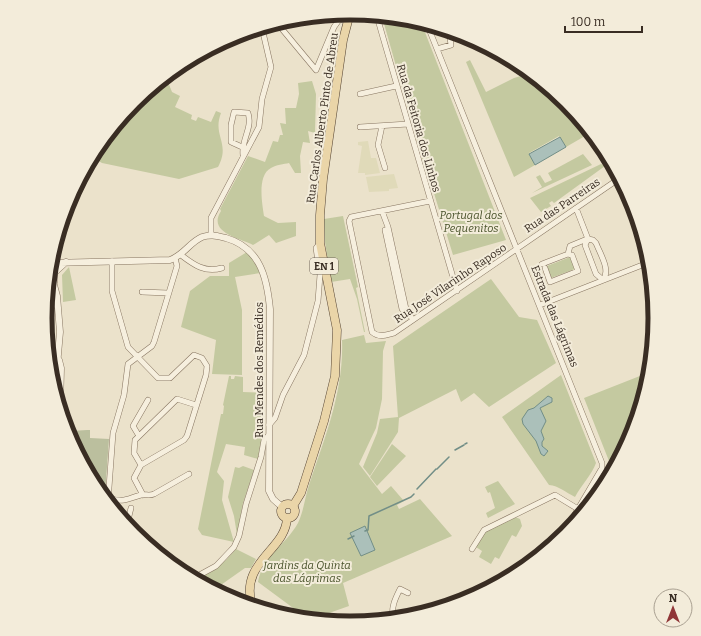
<svg xmlns="http://www.w3.org/2000/svg" width="701" height="636" viewBox="0 0 701 636" font-family="Bitter,serif">
  <style>
    .farmland { fill: #e0dab9 }
    .green { fill: #c4c9a0 }
    .cemetery { fill: #bbbf9e }
    .water { fill: #abc0ba; stroke: #728e87 }
    .lines { fill: none; stroke-linecap: round; stroke-linejoin: round }
    .stream { stroke: #728e87; stroke-width: 1.5 }
    .minor-casing { stroke: #877561; stroke-width: 6 }
    .tertiary-casing { stroke: #877561; stroke-width: 7 }
    .primary-casing { stroke: #554434; stroke-width: 9 }
    .minor { stroke: #f6efde; stroke-width: 5 }
    .tertiary { stroke: #f6efde; stroke-width: 6 }
    .primary { stroke: #ead5a8; stroke-width: 8 }
    .labels { text-anchor: middle; stroke-width: 4; stroke-linejoin: round; paint-order: stroke }
    .shield { fill: #f3ecda; stroke: #71665a; stroke-width: 1 }
    .shield-label { font-size: 10px; font-weight: bold; fill: #392d23 }
    .street-label { font-size: 11px; fill: #392d23; stroke: #f3ecda }
    .park-label { font-size: 11px; font-style: italic; fill: #49532b; stroke: #f3ecda }
    .rim { fill: none; stroke: #392d23; stroke-width: 5 }
  </style>
  <rect width="100%" height="100%" fill="#ebe2cb"/>
  <path class="farmland" d="M368,141L371,158H376L380,173L365,175V173H358L362,146L358,145V142Z
    M394,174L398,188L389,189V191L369,192L366,177Z"/>
  <path class="green" d="M384,16L410,19L421,22L506,240L453,255L433,190H431L383,20Z
    M470,60L486,92L514,78L531,73L543,84L550,96L548,97L585,136L566,147L559,136L529,153L535,165L514,177L466,62Z
    M166,77L172,92L180,96L175,107L192,115L191,119L196,121L198,117L211,122L216,111L221,113C212,136 231,143 218,167L179,179L102,163L92,157L97,148L135,102Z
    M312,81L316,94L315,133L308,131L310,143L303,142L300,156L301,173H295L289,163C284,164 276,165 271,168C257,175 262,203 264,216L278,223L296,222V236L276,243L269,235L253,245C240,238 207,233 221,211L220,209L248,156L265,162L273,141L278,142L280,135H283L280,123L286,124L285,108H296L299,94L298,83Z
    M583,154L592,165L532,193L542,187L536,177L540,175L545,183L552,180L548,173Z
    M601,164L605,166L554,203L552,201L549,203L551,206L541,212L530,198Z
    M343,216L358,287L356,288L365,332H364L357,299L350,279L331,282L325,242L324,219Z
    M247,252L253,259L260,273L235,277L242,310V375L212,374L216,340L181,327L190,291L210,276H229V263Z
    M570,257L575,269L551,278L547,266Z
    M69,267L76,300L63,302L62,275Z
    M491,279L519,317L537,320L556,363L489,407L474,393L461,402L456,389L399,418L398,432L370,476L363,467L377,433L380,419L398,417L393,346Z
    M364,335L366,343L386,341L383,351L382,399L376,428L359,464L382,494L391,486L404,501L397,505L399,509L420,499L452,536L343,583L349,606L312,619H308L258,582C263,555 285,546 298,523C304,510 305,497 309,485C325,437 344,391 342,340Z
    M650,372L632,435L612,473L609,461L584,398Z
    M561,375L596,463C592,474 581,486 575,497C565,492 559,486 549,485L502,417Z
    M229,376H231V379H234L235,376L243,377V392L264,393V427L258,459L244,455L245,447L226,444L217,472L224,481L222,500L234,542L202,535L198,529L221,414H223L224,406L223,405Z
    M392,444L406,456L377,486L370,477Z
    M243,466L254,470L243,503L237,535L234,516L228,497L235,467L239,468Z
    M498,481L515,504L488,518L486,513L495,508L490,492L488,493L485,487Z
    M515,517L520,519L522,526L516,537L512,535L499,559L495,557L491,564L479,557L482,551L476,547L486,531Z
    M236,549L256,559L251,568H245L218,587L221,593L197,580L226,560Z"/>
  <path class="cemetery" d="M87,430H90V438L109,439L105,494H102L97,487L70,436H71V431Z"/>
  <path class="water" d="M560,137L566,147L535,165L529,154Z
    M548,396L552,398V402L540,408L546,421L541,431L544,439L542,442V446L548,451L544,456L541,454L536,441L523,424L522,419L528,410L534,408Z
    M365,526L375,550L361,556L350,533Z"/>
  <g class="lines">
    <path class="stream" d="M465,444L467,443
      M455,450L464,445
      M437,469L449,457
      M417,489L436,469
      M365,531L368,530L369,516L411,497L414,494
      M348,539L354,536"/>
    <g class="minor-casing">
      <path id="minor" d="M380,16L378,20L382,34L457,291
        M277,23L316,70L334,27L339,20H347
        M427,24L602,463V468L561,538
        M437,49L451,45L449,31
        M360,94L396,86
        M382,126L378,145L385,168
        M360,127L408,124
        M242,147L231,142V125L234,112L248,113C253,128 241,140 243,155
        M430,201L351,217L349,221L372,332C379,338 386,335 394,333L620,178
        M68,204L73,198L74,191
        M576,208L588,239L593,240L596,243C600,254 611,270 603,280L596,274L585,245L588,239
        M382,211L388,227L406,309L413,320
        M385,230L402,309L407,314
        M211,235V218L259,127L262,99L271,67L262,28
        M181,255C194,265 205,273 222,268
        M112,261V291L128,347L158,378H170L194,355L202,358L207,366L206,375L187,436L184,440L141,465L134,478L143,495
        M542,264L568,254L570,246L587,239
        M545,268L550,282L578,271L572,255L568,254
        M142,292L168,293
        M540,305L650,262
        M269,425L275,418L283,395L304,355L318,301L320,275L316,248L320,243
        M139,436L133,426L148,400
        M141,465L134,453L135,440L177,399L196,405
        M109,498C125,503 126,499 141,495C145,494 150,496 154,494L189,474
        M108,501L113,433L124,395L128,364L152,346L154,342L177,266L175,258
        M127,524L131,508
        M472,549L484,530L555,495L578,509
        M194,578L216,566L234,547L239,536L246,504L261,457L264,440L269,435
        M393,619C391,607 395,599 400,589L408,593"/>
    </g>
    <g class="tertiary-casing">
      <path id="tertiary" d="M51,263L170,260C184,255 190,242 202,237C211,234 217,236 226,238C260,248 267,277 270,309L269,491L273,499L282,507
        M54,273L66,262
        M54,285L57,296L60,332L55,388
        M48,293C56,287 56,275 51,267
        M48,297L57,306
        M59,360L61,368L60,406"/>
    </g>
    <g class="primary-casing">
      <path id="primary" d="M281 511a7 7 0 1 1 14 0a7 7 0 1 1-14 0Z
        M293,506L301,493L324,421L335,376L337,330L320,243V215L323,179L343,40L350,13
        M252,605C239,562 286,550 287,518"/>
    </g>
    <use href="#minor" class="minor"/>
    <use href="#tertiary" class="tertiary"/>
    <use href="#primary" class="primary"/>
  </g>
  <g class="labels">
    <rect class="shield" x="310" y="258" width="28" height="16" rx="3"/>
    <g class="shield-label">
      <text x="324" y="270">EN 1</text>
    </g>
    <g class="street-label">
      <text transform="translate(322 118) rotate(-82)" y="4">Rua Carlos Alberto Pinto de Abreu</text>
      <text transform="translate(419 128) rotate(74)" y="4">Rua da Feitoria dos Linhos</text>
      <text transform="translate(562 205) rotate(-34)" y="4">Rua das Parreiras</text>
      <text transform="translate(450 283) rotate(-34)" y="4">Rua José Vilarinho Raposo</text>
      <text transform="translate(555 316) rotate(68)" y="4">Estrada das Lágrimas</text>
      <text transform="translate(259 370) rotate(-90)" y="4">Rua Mendes dos Remédios</text>
    </g>
    <g class="park-label">
      <text x="471" y="219">Portugal dos<tspan x="471" dy="13">Pequenitos</tspan></text>
      <text x="307" y="569">Jardins da Quinta<tspan x="307" dy="13">das Lágrimas</tspan></text>
    </g>
  </g>
  <path d="M0 0H701V636H0ZM52 318a298 298 0 1 1 596 0a298 298 0 1 1-596 0Z" fill="#f3ecda" fill-rule="evenodd"/>
  <path class="rim" d="M52 318a298 298 0 1 1 596 0a298 298 0 1 1-596 0Z"/>
  <g transform="translate(673 608)"><circle r="19" fill="#f3ecda" stroke="#a9a091"/>
  <path d="M0-3L7 15L0 10L-7 15Z" fill="#903637"/>
  <text y="-6" font-size="11" font-weight="bold" text-anchor="middle" fill="#392d23">N</text>
  </g>
  <path d="M565 26v6h77v-6" fill="none" stroke="#392d23" stroke-width="2"/>
  <text x="571" y="26" font-size="12" fill="#392d23" stroke="#f3ecda" stroke-width="3" paint-order="stroke">100 m</text>
</svg>
